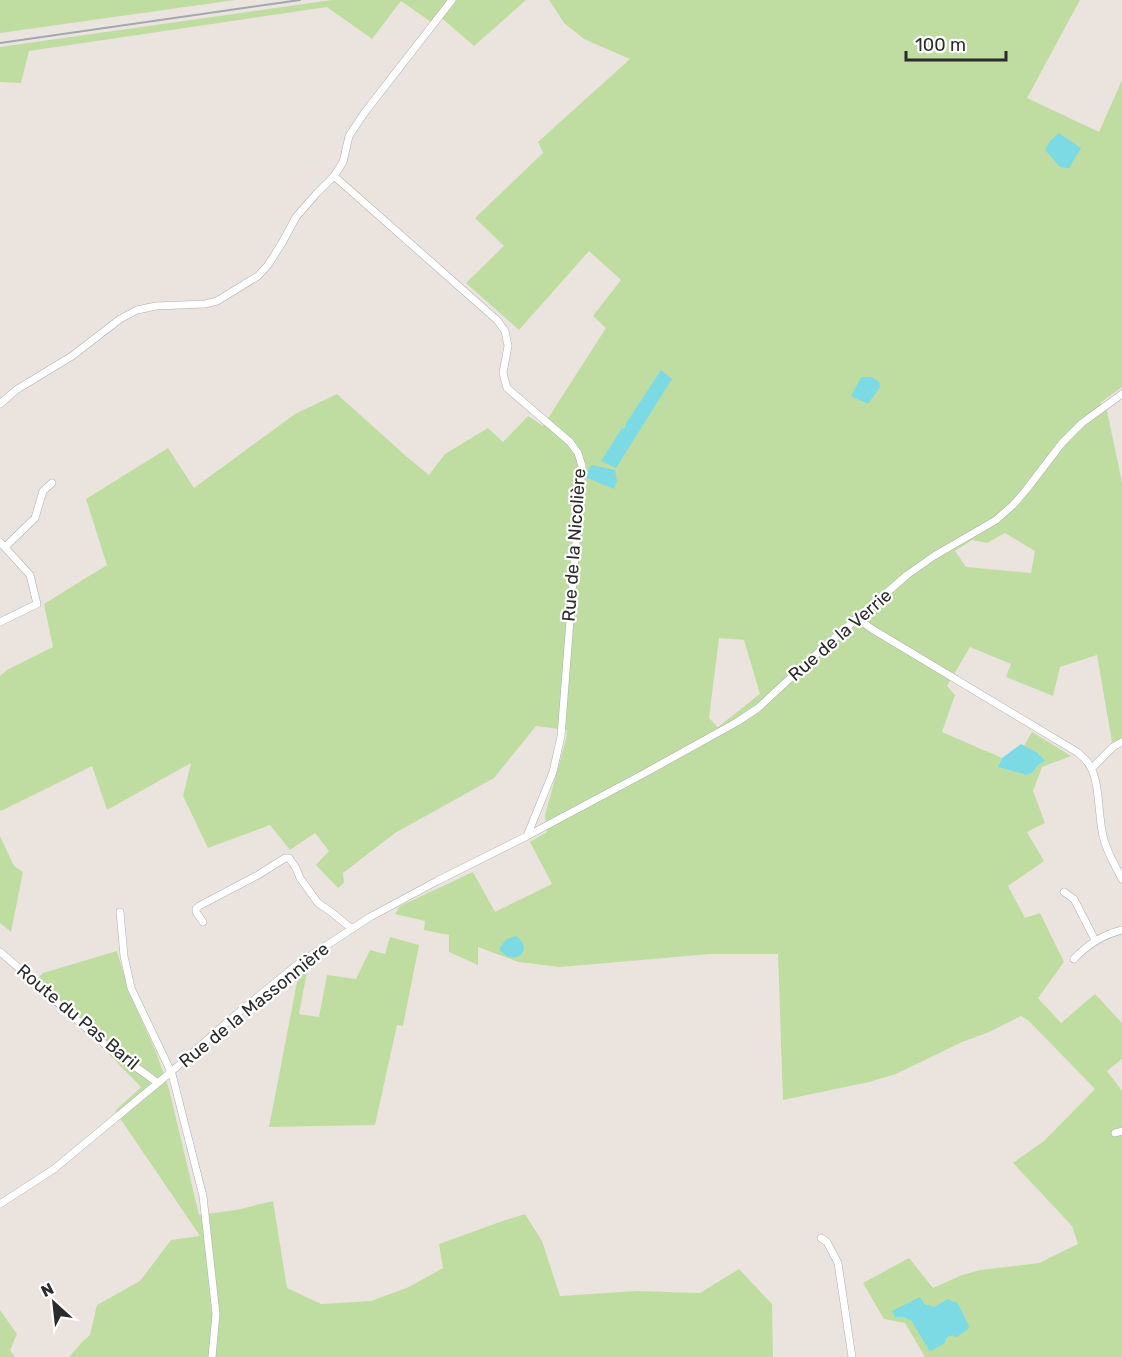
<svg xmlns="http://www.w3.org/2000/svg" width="1122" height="1357" viewBox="0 0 1122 1357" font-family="Rubik,sans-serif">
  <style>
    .green { fill: #bfdda0; fill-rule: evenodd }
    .water { fill: #7bdae4 }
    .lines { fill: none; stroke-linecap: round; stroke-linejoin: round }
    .street-casing { stroke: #abafb6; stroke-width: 8 }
    .street { stroke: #fff; stroke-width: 7 }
    .rail { stroke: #a1a7b3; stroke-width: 2 }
    .labels { text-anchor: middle; stroke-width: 4.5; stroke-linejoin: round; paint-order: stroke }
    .street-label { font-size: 18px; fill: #2b2b2b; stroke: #fff }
  </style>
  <rect width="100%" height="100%" fill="#ebe4de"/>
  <path class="green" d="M0,0H235L0,33Z
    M332,0H526L474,46L437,14L431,22L401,1L372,39L327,7L29,51L21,83L0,82V47Z
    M549,0H1080L1027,98L1099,132L1122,80V387L1100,403L1107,411L1122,482V739L1112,742L1097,655L1060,667L1053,696L1006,677L1011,664L970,647L947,686L955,695L942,732L1002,758L998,767L1026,775L1032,773L1038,765L1040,754L1024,746L1032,732L1071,756L1042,767L1033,791L1045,823L1027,832L1044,861L1008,886L1025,918L1040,913L1064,962L1038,998L1061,1023L1095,994L1122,1023V1059L1107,1071L1122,1091V1357H925L905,1323L884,1319L863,1283L909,1258L933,1288L962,1275L980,1270L1039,1263L1078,1244L1072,1226L1013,1163L1044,1141L1095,1089L1029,1021L1021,1016L987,1033L962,1042L896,1074L869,1082L783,1100L778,954H710L560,967L518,962L478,947V965L449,952V935L424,930L425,921L395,914L400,906L473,872L495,912L552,884L530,842L547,832L545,815L566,739L567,730L536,726L494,778L395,833L343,873L344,883L338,888L316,865L329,851L315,833L290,850L270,825L208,848L183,796L191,763L107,810L92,766L1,811L0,810V676L7,670L53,647L44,604L107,565L86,499L168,448L194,488L295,414L337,394L407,457L429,475L445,454L488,428L503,442L528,416L543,426L606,328L593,316L621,280L589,251L519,330L466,283L504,246L475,218L543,153L538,142L630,59L584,39L564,23ZM1005,533L1035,551L1031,573L966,567L955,551L972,540L987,543ZM719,638L744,640L760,694L718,727L709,718Z
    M0,836L14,866L23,872L11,932L0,923Z
    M390,937L419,945L403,1026L397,1025L375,1125L269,1127L299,972L307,971L299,1014L319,1017L327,975L356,979L370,950L385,954Z
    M117,951L130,995L156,1052L169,1089L199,1215L236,1210L273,1201L287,1288L321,1304L371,1301L409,1287L443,1268L439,1244L497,1223L525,1214L542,1241L560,1296L637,1291L700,1293L739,1269L772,1304L773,1357H69L83,1341L90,1335L97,1305L140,1281L171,1240L200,1236L115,1111L141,1087L98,1043L32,984L43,973Z
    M0,1310L17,1334L10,1350L15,1357H0Z"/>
  <path class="water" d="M1059,133L1081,148L1069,168L1060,167L1045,150L1050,141Z
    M661,370L672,379L616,468L601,461L622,428L624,429L626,426L625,425Z
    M861,377H872L879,382L880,387L868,404L851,396Z
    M591,465L615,470L617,481L614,489L585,477Z
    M1021,744L1038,753L1045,761L1038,765L1032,773L1026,775L998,767L1002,758Z
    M516,936C536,950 513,968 500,950V947L507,939Z
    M920,1297L924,1304L934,1307L948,1299L953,1302H957L969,1326L968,1329L957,1337C950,1334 946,1336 945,1343L931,1351L929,1350L911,1320H909L905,1317H895L892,1311Z"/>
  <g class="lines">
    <g class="street-casing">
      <path id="street" d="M334,176L497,320L505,331L508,346L503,373L507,388L570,442L578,453L582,466L561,736L553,772L527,836
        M0,404L16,390L72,356L120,319L137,310L156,306L205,304L217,301L258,276L268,265L282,243L296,217L317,193L334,176L343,162L349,136L365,112L452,0
        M0,542L30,575L37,604L0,622
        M5,547L35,518L43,491L52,483
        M858,619L872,629L1077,752C1082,756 1087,760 1090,766C1100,783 1098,815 1103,836C1106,851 1115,865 1122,879
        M1092,768L1113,747L1122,742
        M1064,892L1074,899L1095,940
        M120,912L124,956L131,988L172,1074L203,1196L216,1314L212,1357
        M203,922L196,912V909L199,906L258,875L285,858H289L296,868L300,878L318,903L330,911L352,929
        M0,952C39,985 76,1020 115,1053C129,1064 144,1071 157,1083
        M1074,959C1088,944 1102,935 1122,930
        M1115,1133L1122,1131
        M0,1204L54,1169L171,1072L233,1017L298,964L370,917L437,881L527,836L645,773L737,722L758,708L823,648L907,575L934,556L996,520L1013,505L1026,490L1062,443L1082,423L1122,394
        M821,1238L827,1242L838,1263L852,1357"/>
    </g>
    <use href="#street" class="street"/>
    <path class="rail" d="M0,43L300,0"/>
  </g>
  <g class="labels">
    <g class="street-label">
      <text transform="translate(574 545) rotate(-86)" y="6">Rue de la Nicolière</text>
      <text transform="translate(840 635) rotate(-41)" y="6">Rue de la Verrie</text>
      <text transform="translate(254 1005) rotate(-39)" y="6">Rue de la Massonnière</text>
      <text transform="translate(78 1017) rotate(40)" y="6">Route du Pas Baril</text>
    </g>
  </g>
  <g transform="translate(54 1303) rotate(333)" stroke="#ffffff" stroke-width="4.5" paint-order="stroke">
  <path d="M0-4.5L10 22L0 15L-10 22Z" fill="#2b2b2b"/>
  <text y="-9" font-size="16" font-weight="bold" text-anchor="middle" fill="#2b2b2b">N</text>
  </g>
  <path d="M906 51v9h100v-9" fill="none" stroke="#2b2b2b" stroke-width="3"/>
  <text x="915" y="51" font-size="18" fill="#2b2b2b" stroke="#ffffff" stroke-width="4.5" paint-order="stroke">100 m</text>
</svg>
